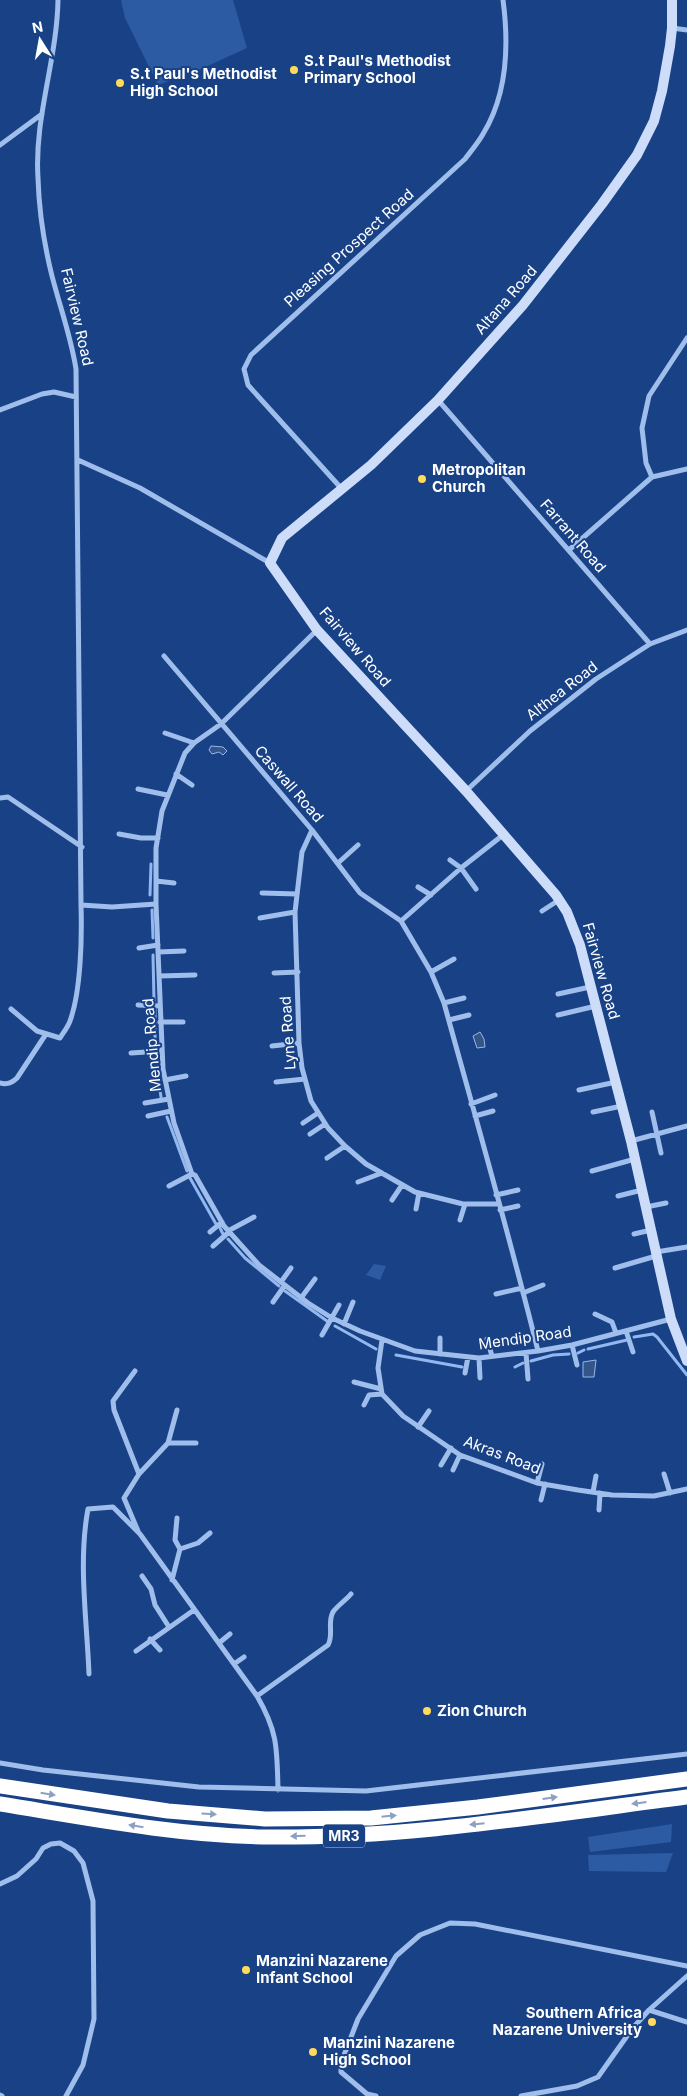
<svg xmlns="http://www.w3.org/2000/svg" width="687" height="2096" viewBox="0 0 687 2096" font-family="Inter,sans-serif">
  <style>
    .green { fill: #2c5ba4 }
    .water { fill: #355487; stroke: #93b8ef }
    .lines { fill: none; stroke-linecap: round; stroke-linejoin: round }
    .stream { stroke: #93b8ef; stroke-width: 3 }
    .street { stroke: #a0beec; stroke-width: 5 }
    .secondary { stroke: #cdddf9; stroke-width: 10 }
    .highway { stroke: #fff; stroke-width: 15 }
    .oneway { fill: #8ca0c2 }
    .poi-dot { fill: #ffda5b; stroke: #194286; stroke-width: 2 }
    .labels { text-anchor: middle; stroke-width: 4; stroke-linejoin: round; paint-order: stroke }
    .shield { fill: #194286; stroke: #bac6db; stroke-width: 1 }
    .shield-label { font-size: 14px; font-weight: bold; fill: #fff }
    .poi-label { font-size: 15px; font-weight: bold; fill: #fff; stroke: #194286; text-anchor: start }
    .street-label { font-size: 15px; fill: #fff; stroke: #194286 }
  </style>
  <rect width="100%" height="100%" fill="#194286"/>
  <path class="green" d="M121,0H233L247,48L201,69L158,85L125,18Z
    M374,1264L386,1266L380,1280L366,1275Z
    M672,1824L671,1842L590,1852L588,1837Z
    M673,1853L666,1872L589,1871L588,1855Z"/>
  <path class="water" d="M211,746L223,747L227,751L223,755L219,752L212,754L209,750Z
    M480,1032L484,1039L485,1047L477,1048L473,1036Z
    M596,1360L594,1377H583V1362Z"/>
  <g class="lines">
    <path class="stream" d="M150,895L151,864
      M152,910L153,938
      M153,955L154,1001
      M155,1010V1041
      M156,1062L161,1097
      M167,1117L187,1171
      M190,1178L216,1224
      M220,1228L223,1234
      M228,1239L245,1258L279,1286
      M285,1291L327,1321
      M335,1326L376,1349
      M634,1337L653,1334L657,1337L687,1375
      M588,1349L627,1340
      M578,1353L584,1350
      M396,1355L462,1367
      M531,1361L553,1355L569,1354
      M515,1367L523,1363"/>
    <path class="street" d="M58,0C57,60 34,118 38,178C39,211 44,244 52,276C60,307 71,337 76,369L81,905L112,907L156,904
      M672,28L687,30
      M0,145L42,114
      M438,400L650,644
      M0,410L42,394L54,392L76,397
      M78,460L140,488L270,563
      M652,477L646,463L642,428L649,396L687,338
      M341,488L248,385L244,369L251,355L465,159C471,151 478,143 483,134C507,95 509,45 503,0
      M569,550L652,477L687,469
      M317,630L221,724L194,743L185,753L162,811L156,848V904L163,1069L174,1123L192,1174L195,1175L224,1226L259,1265L308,1303L332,1318L360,1331L415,1351L479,1358L538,1351L572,1345L671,1319
      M164,656L312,830L360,893L401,921L431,972L444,1003C476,1119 509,1234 538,1351
      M165,733L194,743
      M176,774L192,785
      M138,789L167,795
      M466,791L530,731L596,679L650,644L687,630
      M0,798L8,797L82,847
      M312,830L302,852L295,912L299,1043L302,1068L311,1101L328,1128L345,1146L366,1164L415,1192L463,1204H498
      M119,834L141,838H158
      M450,860L461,868L476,889
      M338,863L358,845
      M156,881L174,883
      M418,887L431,895
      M262,893L297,894
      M542,911L559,900
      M260,918L295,912
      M401,921L461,868L503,835
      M139,948L158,945
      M158,952L184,951
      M431,972L454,959
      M274,973L298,972
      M159,976L195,975
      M558,994L590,987
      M444,1003L464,998
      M138,1005L160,1006
      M11,1009L37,1031L60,1038C63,1033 68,1027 70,1021C81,991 82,938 81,905
      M558,1015L596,1006
      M449,1020L469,1015
      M160,1022H183
      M272,1046L299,1043
      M131,1053L162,1051
      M165,1080L186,1076
      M276,1082L305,1079
      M0,1083C7,1085 12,1083 17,1078L46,1034
      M579,1090L616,1082
      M145,1103L169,1099
      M471,1104L495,1095
      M593,1112L622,1106
      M652,1112L661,1153
      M148,1116L171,1111
      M475,1116L493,1111
      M303,1123L318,1113
      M310,1134L325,1124
      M631,1141L687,1126
      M327,1158L345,1146
      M592,1171L635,1159
      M358,1182L382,1173
      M169,1186L192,1174
      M496,1195L518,1190
      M618,1196L642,1190
      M392,1200L402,1185
      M646,1207L666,1203
      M416,1209L419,1193
      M500,1210L518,1206
      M460,1220L465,1204
      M228,1231L254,1217
      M210,1232L222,1222
      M634,1234L651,1230
      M213,1246L229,1232
      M656,1252L687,1247
      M615,1268L656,1256
      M281,1282L291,1268
      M523,1293L543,1285
      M496,1294L522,1288
      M301,1298L315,1279
      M273,1302L285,1285
      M595,1314L612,1322L616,1333
      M344,1324L353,1302
      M626,1331L633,1352
      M322,1335L339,1305
      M440,1338V1354
      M487,1339L492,1356
      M382,1340L378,1368L382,1394L403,1416L460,1455L537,1483L578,1490L612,1495L654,1496L687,1489
      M572,1345L577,1365
      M526,1353L528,1379
      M479,1358L480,1378
      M135,1371L113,1401L114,1410L139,1474L124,1498L138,1531
      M465,1373L468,1357
      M354,1382L381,1389
      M364,1405L369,1395L382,1394
      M418,1427L429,1411
      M168,1443H196
      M441,1465L451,1448
      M453,1470L460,1455
      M139,1474L168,1443L177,1410
      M664,1474L670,1493
      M537,1483L542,1464
      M593,1492L596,1476
      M541,1500L545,1484
      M599,1510L600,1493
      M180,1549L198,1543L210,1533
      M142,1576L151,1589L155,1605L169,1627
      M172,1580L180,1549L175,1540L177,1518
      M150,1639L160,1650
      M219,1643L230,1634
      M136,1651L194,1610
      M234,1664L244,1657
      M89,1674C87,1621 78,1562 88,1509L113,1507L140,1534L257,1696C278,1732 277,1749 278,1790
      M257,1696L328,1645C334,1635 327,1622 333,1612C337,1606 346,1600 351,1594
      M0,1763L43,1770L199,1787L366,1791L687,1754
      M0,1884L17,1876L36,1859L43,1848L51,1844L60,1843L74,1851L83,1863L93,1901L94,2019L83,2065L66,2096
      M649,2010L687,2022
      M0,2095L2,2096
      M376,2096L367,2094L341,2072V2063L358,2019L396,1956L420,1935L450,1923L475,1924L687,1966
      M521,2096L577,2086L598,2077L632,2029L649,2010L687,1976"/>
    <path class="secondary" d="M672,0V28L670,46L662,91L654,121L637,155L602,204L523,305L438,400L371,465L282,538L270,563L317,630L466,791L556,895L567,912L580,945L631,1141L671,1319L687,1361"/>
    <path class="highway" d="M0,1786L168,1811L265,1819L371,1818L478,1807L687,1779
      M0,1804C87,1818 174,1835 262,1837C405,1839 546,1815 687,1797"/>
  </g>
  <defs><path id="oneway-solid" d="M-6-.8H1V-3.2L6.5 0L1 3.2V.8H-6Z" transform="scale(1.25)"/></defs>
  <g class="oneway">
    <use href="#oneway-solid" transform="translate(48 1794) rotate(9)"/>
    <use href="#oneway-solid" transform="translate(550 1798) rotate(-8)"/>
    <use href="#oneway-solid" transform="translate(639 1803) rotate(173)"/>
    <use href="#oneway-solid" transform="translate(209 1814) rotate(4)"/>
    <use href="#oneway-solid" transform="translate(389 1816) rotate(-6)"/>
    <use href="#oneway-solid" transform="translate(477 1824) rotate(174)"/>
    <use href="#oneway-solid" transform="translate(136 1826) rotate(-171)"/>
    <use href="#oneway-solid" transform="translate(298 1836) rotate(179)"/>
  </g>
  <g class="poi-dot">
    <circle cx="294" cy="70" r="5"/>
    <circle cx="120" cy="83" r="5"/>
    <circle cx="422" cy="479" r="5"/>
    <circle cx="427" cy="1711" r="5"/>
    <circle cx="246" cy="1970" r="5"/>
    <circle cx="652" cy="2022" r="5"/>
    <circle cx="313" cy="2052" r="5"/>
  </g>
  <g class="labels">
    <rect class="shield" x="323" y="1824.5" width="42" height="23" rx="4"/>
    <g class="shield-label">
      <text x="344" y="1841">MR3</text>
    </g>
    <g class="poi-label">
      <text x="304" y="66">S.t Paul's Methodist<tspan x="304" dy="17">Primary School</tspan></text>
      <text x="130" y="79">S.t Paul's Methodist<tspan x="130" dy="17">High School</tspan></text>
      <text x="432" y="475">Metropolitan<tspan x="432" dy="17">Church</tspan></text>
      <text x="437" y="1716">Zion Church</text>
      <text x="256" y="1966">Manzini Nazarene<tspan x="256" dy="17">Infant School</tspan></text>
      <text x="642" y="2018" text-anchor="end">Southern Africa<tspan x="642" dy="17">Nazarene University</tspan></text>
      <text x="323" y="2048">Manzini Nazarene<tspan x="323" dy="17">High School</tspan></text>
    </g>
    <g class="street-label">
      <text transform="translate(349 248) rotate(-42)" y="5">Pleasing Prospect Road</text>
      <text transform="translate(506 300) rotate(-49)" y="5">Altana Road</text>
      <text transform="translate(77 317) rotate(77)" y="5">Fairview Road</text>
      <text transform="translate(573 536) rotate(49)" y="5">Farrant Road</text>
      <text transform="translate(355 647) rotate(49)" y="5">Fairview Road</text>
      <text transform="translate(562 691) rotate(-38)" y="5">Althea Road</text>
      <text transform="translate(289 784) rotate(49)" y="5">Caswall Road</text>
      <text transform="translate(601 971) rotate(74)" y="5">Fairview Road</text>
      <text transform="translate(288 1033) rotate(-94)" y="5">Lyne Road</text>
      <text transform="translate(152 1045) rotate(-95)" y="5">Mendip Road</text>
      <text transform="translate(525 1338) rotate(-8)" y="5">Mendip Road</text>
      <text transform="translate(502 1455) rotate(21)" y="5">Akras Road</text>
    </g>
  </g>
  <g transform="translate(40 40) rotate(349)" stroke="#194286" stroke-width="4" paint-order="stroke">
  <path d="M0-4L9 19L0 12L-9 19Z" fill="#ffffff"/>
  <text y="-8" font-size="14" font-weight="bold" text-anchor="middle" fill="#ffffff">N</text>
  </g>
</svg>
